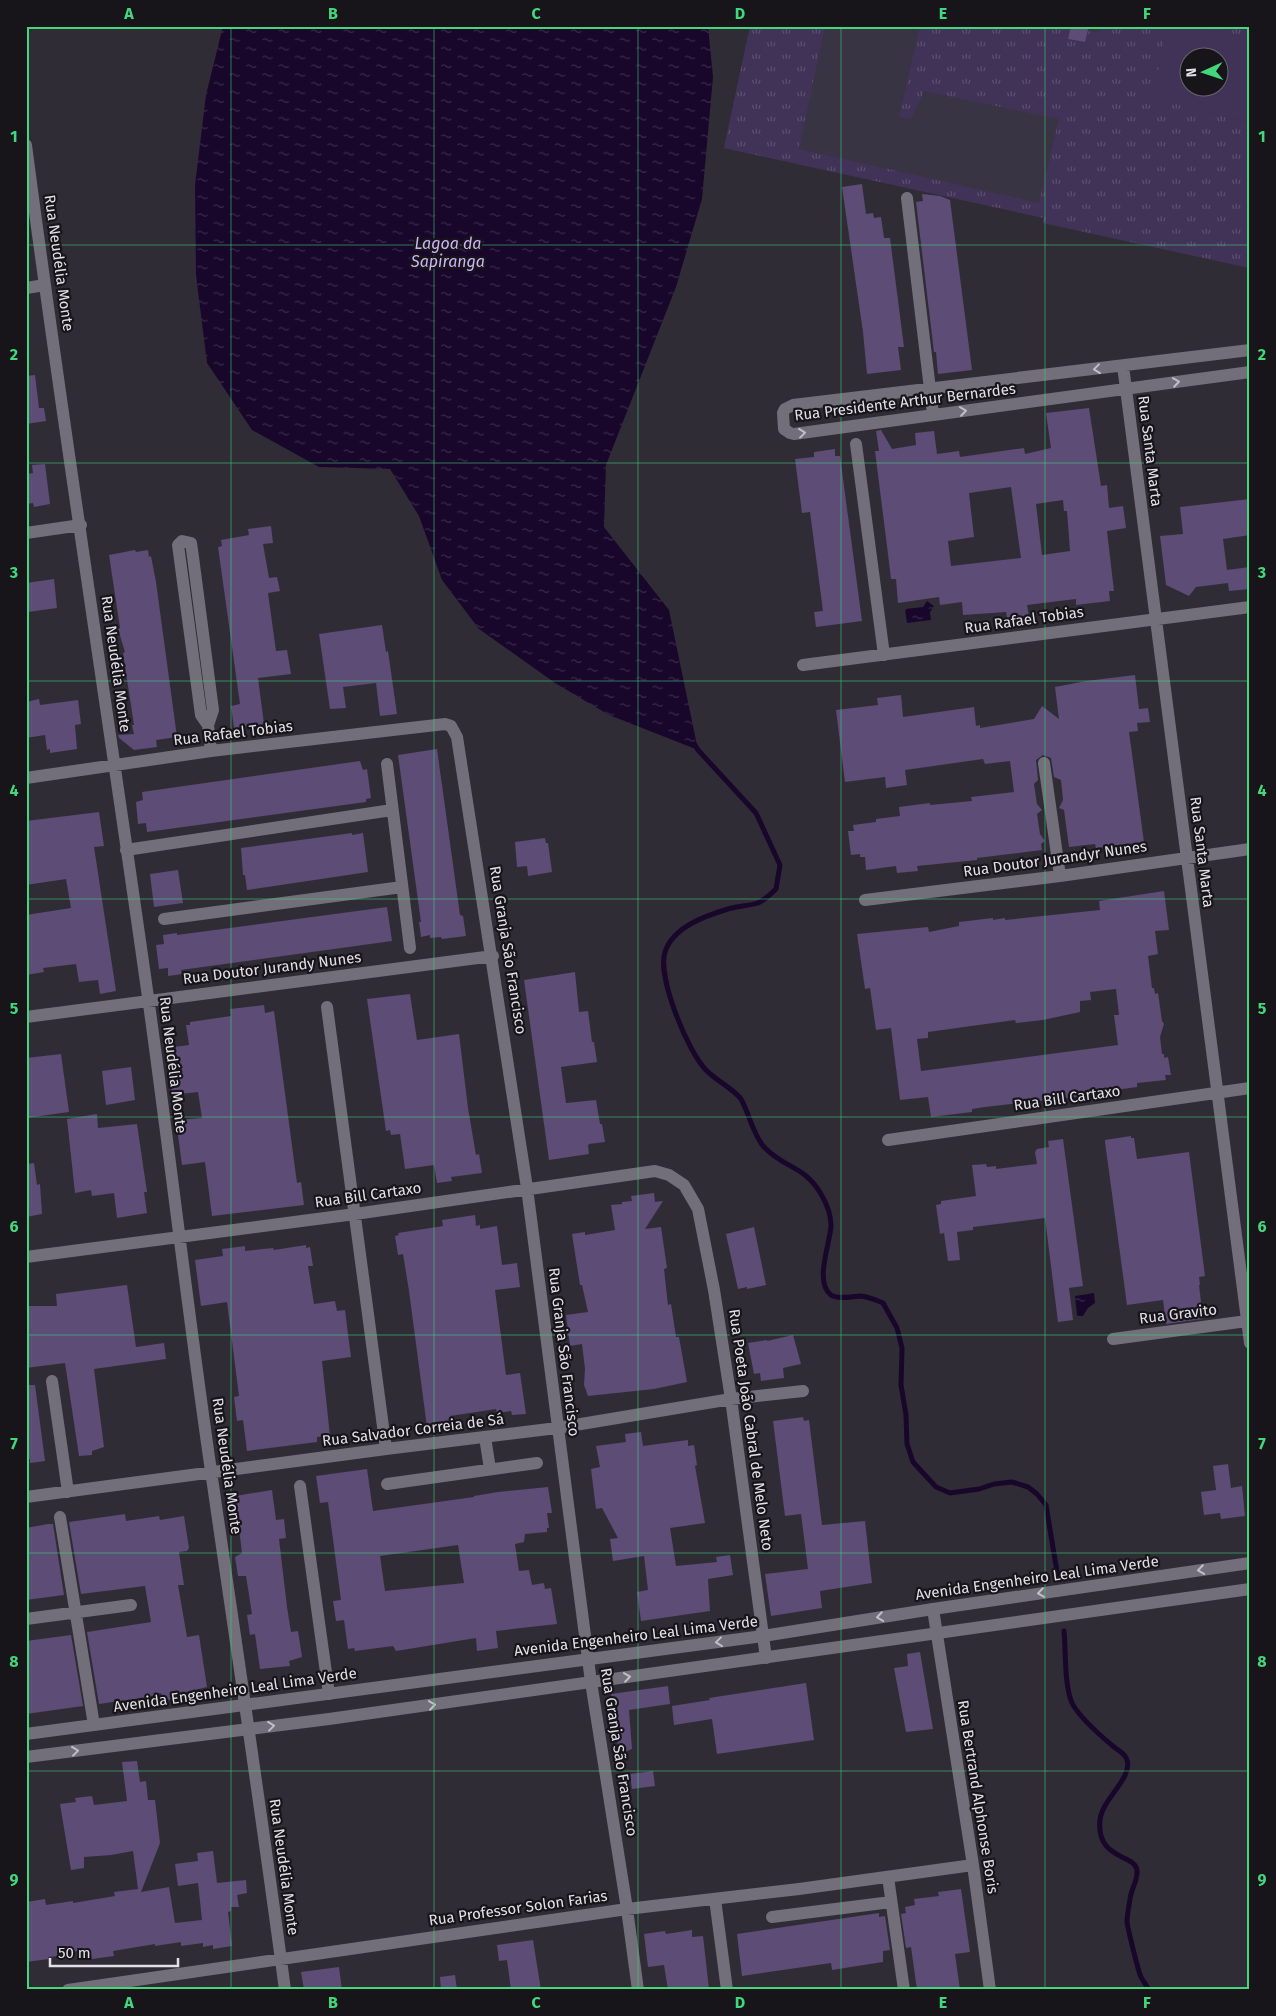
<svg xmlns="http://www.w3.org/2000/svg" width="1276" height="2016" viewBox="0 0 1276 2016" font-family="'Fira Sans',sans-serif">
  <style>
    .built { fill: #393443; fill-rule: evenodd }
    .grass { fill: url(#grass-tufts) }
    .pitch { fill: #413257; fill-rule: evenodd }
    .water { fill: url(#water-ripples) }
    .lines { fill: none; stroke-linecap: round; stroke-linejoin: round }
    .stream { stroke: #18072b; stroke-width: 5 }
    .building { fill: #5c4c76; fill-rule: evenodd }
    .street { stroke: #726e7a; stroke-width: 12 }
    .secondary { stroke: #726e7a; stroke-width: 12 }
    .oneway { stroke: #c0bec6 }
    .grid { fill: none; stroke: #43d77b; stroke-width: 1; stroke-opacity: 0.55 }
    .labels { text-anchor: middle; stroke-width: 4.5; stroke-linejoin: round; paint-order: stroke }
    .street-label { font-size: 15px; fill: #e2e0e7; stroke: #17151a }
    .water-label { font-size: 16px; font-style: italic; fill: #ceb3f9; stroke: #17151a }
    .neatline { fill: none; stroke: #43d77b; stroke-width: 2 }
    .grid-label { font-size: 16px; text-anchor: middle; font-weight: bold; fill: #43d77b }
  </style>
  <defs>
    <pattern id="grass-tufts" width="24" height="20" patternUnits="userSpaceOnUse" patternTransform="scale(1.25)"><rect width="24" height="20" fill="#413257"/><path d="M3 7l-1-3M5 7V3M7 7l1-3M15 17l-1-3M17 17v-4M19 17l1-3" fill="none" stroke="#5c4f6f"/></pattern>
    <pattern id="water-ripples" width="26" height="14" patternUnits="userSpaceOnUse" patternTransform="scale(1.25)"><rect width="26" height="14" fill="#18072b"/><path d="M2 4q2-2 4 0t4 0M15 11q2-2 4 0t4 0" fill="none" stroke="#392b4a"/></pattern>
  </defs>
  <rect width="100%" height="100%" fill="#302c36"/>
  <path class="built" d="M750,26H1250V268L1043,223L1044,218L724,148ZM1188,58H1218V88H1188Z"/>
  <path class="grass" d="M750,26H825L799,149L1039,203L1059,119L924,91L911,119L899,117L920,26H1071L1068,39L1085,42L1088,31L1099,33L1100,26H1168L1153,98L1250,123V268L1043,223L1044,218L724,148Z
    M1192,26H1238L1250,29V39Z"/>
  <path class="pitch" d="M1168,26H1192L1250,39V123L1152,98ZM1188,58H1218V88H1188Z"/>
  <path class="water" d="M223,26H708L713,77L702,199L676,287L606,465L604,527L669,610L698,750L609,715L555,683L479,629L442,580L419,516L390,469L319,467L252,430L207,363L196,275L195,185L206,95Z
    M927,601L934,606L930,612L931,620L907,623L905,609L923,607Z
    M1094,1293L1095,1303L1088,1308L1083,1316H1077L1075,1296Z"/>
  <g class="lines">
    <path class="stream" d="M695,745L698,750L756,813L780,865L776,889C771,894 764,900 758,903C749,906 738,906 728,909C705,916 673,927 665,952C657,977 688,1052 706,1070C715,1080 734,1089 741,1099C750,1115 752,1133 764,1147C785,1169 804,1165 821,1194C827,1204 831,1214 831,1226C830,1244 814,1282 831,1295C839,1300 853,1296 861,1296C869,1297 876,1300 883,1303L897,1328L902,1348L901,1385L906,1415L907,1444L913,1462L936,1487L950,1493L979,1489L994,1484L1012,1482L1028,1487L1037,1494L1046,1505L1058,1578
      M1064,1631C1066,1651 1064,1684 1072,1703C1079,1717 1102,1737 1114,1747C1119,1751 1125,1753 1127,1760C1133,1778 1102,1799 1100,1820C1096,1860 1135,1854 1137,1870C1138,1881 1131,1889 1130,1899C1129,1906 1127,1915 1127,1922C1128,1929 1138,1971 1141,1977C1143,1981 1147,1986 1149,1990"/>
  </g>
  <path class="building" d="M1071,26H1089L1085,42L1068,39Z
    M862,184L866,214L873,213L874,218L881,217L884,238H890L904,347H898L901,370L867,374L863,332L842,187Z
    M922,194L940,196L950,200L972,370L938,374L936,352H934L916,202L923,201Z
    M35,375L39,408H44L46,421L26,424V376Z
    M1089,408L1101,486L1107,485L1109,508L1123,506L1126,528L1107,531L1114,591H1109L1110,601L1076,605V599L1027,605L1029,616L1007,618L1006,612L963,615L962,602L940,605L939,597L898,603L896,579H891L887,546L875,451H879L876,431L881,430L892,449L916,445L915,433L934,431L937,454L959,451L960,457L1024,448L1025,454L1051,448L1046,413ZM1011,487L1021,558L951,566L948,541L974,537L969,493ZM1063,500L1064,511H1067L1070,551L1042,555L1036,504Z
    M835,449V456H840L862,621L816,627L814,612L823,611L810,512L802,513L795,459L814,457V452Z
    M45,464L50,504L34,507L33,503L26,504V474L33,473L32,465Z
    M1250,499V535L1223,539L1227,570L1250,567V589L1229,591L1228,583L1196,587L1189,596L1166,585L1160,536L1183,534L1180,507Z
    M271,526L273,543L263,544L269,578L277,577L280,591L268,593L276,651L287,650L291,674L258,678L264,724L234,728L231,706L240,704L218,547L222,546L221,540L249,535L248,529Z
    M135,550L136,552L148,550L149,557L151,556L156,582L177,737L156,740L157,747L134,750L119,738L118,735L134,734L132,725H134L123,653L125,652L118,629L120,628L109,555Z
    M54,579L57,608L28,612L26,583Z
    M382,625L386,652L388,651L397,714L380,716L376,683L343,687L346,708L330,709L319,634Z
    M1135,675L1139,709L1148,708L1150,722L1137,723L1138,731L1129,732L1144,842L1096,848L1095,844L1069,847L1064,810L1059,808L1063,800L1061,780L1054,777L1051,758L1043,755L1036,760L1038,780L1034,784L1037,804L1042,810L1037,814L1040,834L1045,841L1041,844L1042,850L977,858V860L917,866L918,871L897,873L896,866L866,870L865,857H860V854L851,855L848,831H854L853,825L876,822V819L900,816L899,807L930,803V805L972,801L971,797L1014,792L1010,761L985,764L983,759L905,770L907,785L886,788L885,777L845,782L836,710L878,705L877,698L901,695L903,717L974,707L976,726L980,725V728L1034,719L1042,706L1059,719L1055,687L1086,681Z
    M39,699L40,705L78,700L81,724L75,725L77,749L50,753V749L47,750L45,735L26,738V702Z
    M437,749L460,915L463,916L466,936L442,939L441,937L430,938V935L421,937L419,922H421L398,755Z
    M360,761L363,770L367,769L371,798L366,799V802L147,832L146,823L138,824L136,802L143,800L142,792Z
    M99,812L104,846L94,847L116,991L100,994L98,980L79,982L76,964L43,968L44,972L26,975V915L71,908L66,879L26,885V821Z
    M352,833V835L363,833L368,872L247,890L245,875H243L241,848Z
    M545,838L546,843H548L552,872L528,876L527,866L517,867L515,842Z
    M178,870L183,903L154,907L150,874Z
    M1164,891L1169,930L1155,931L1158,954L1148,956L1152,988H1154L1155,994L1158,993L1162,1021L1164,1024L1160,1037L1162,1054H1164V1058L1168,1057L1171,1075H1165L1166,1080L1137,1083V1087L1108,1091L1111,1093L985,1107L972,1109V1112L931,1117L928,1097L900,1100L891,1028L876,1030L870,988L865,989L857,934L928,927L929,932L959,926V922L993,918V920L1005,918V920L1100,910L1099,901ZM1116,989L1119,1015H1114L1118,1045L921,1071L917,1039L928,1038V1032L1015,1020L1016,1023L1043,1020L1080,1012V1001L1091,1000L1090,992Z
    M387,907L392,941L181,970L182,974L168,976V968L159,969L156,945L164,944L163,935L177,933V935Z
    M575,972L579,1012L588,1011L592,1042H594L597,1062L561,1067L566,1103L596,1100L600,1124H602L605,1142L589,1144L588,1146L589,1154L549,1160L524,980Z
    M410,994L417,1040L459,1034L468,1108L476,1155L479,1154L482,1173L451,1177L452,1181L437,1183L434,1165L405,1169L400,1134L391,1135L390,1130L386,1131L367,999Z
    M264,1005L265,1013L274,1011L297,1183L301,1182L304,1205L212,1216L205,1162L182,1165L176,1120L202,1118L198,1092L172,1095L166,1048L189,1045L186,1025H190V1022L231,1016L230,1009Z
    M61,1054L69,1112L26,1118V1058Z
    M131,1067L135,1100L106,1105L102,1071Z
    M97,1114L98,1128L137,1124L147,1192H144L147,1213L117,1218L114,1193L92,1196L91,1190L75,1193L67,1119Z
    M1131,1136V1138H1134L1137,1159L1189,1152L1205,1276L1199,1277L1200,1285H1199L1203,1319L1166,1324L1163,1300L1127,1305L1105,1142V1140Z
    M1063,1139L1083,1286L1069,1288L1073,1320L1058,1322L1045,1218L973,1227V1230L957,1232L960,1260L948,1261L944,1233L940,1234L936,1205L941,1204V1201L976,1196L972,1165L986,1164L987,1167L996,1166V1169L1037,1164L1035,1152L1037,1149L1049,1147L1048,1141Z
    M34,1163L37,1185L40,1184L42,1214L26,1217V1164Z
    M654,1193L655,1202L663,1201L645,1229L661,1227L667,1268L664,1269L668,1305L671,1304L676,1337H679L687,1382L654,1389L588,1396L584,1385L585,1369L582,1344L570,1346L566,1315L588,1312L582,1285H580L572,1234L585,1232V1235L615,1230L611,1205L622,1204V1202L632,1201L631,1196Z
    M475,1215L476,1226L480,1225V1229L497,1226L502,1265L517,1263L520,1287L495,1290L506,1375L520,1373L526,1414L512,1415L511,1411L497,1413L496,1409L450,1416L451,1424L427,1427L409,1291L403,1254L398,1255L395,1236L399,1235L398,1233L443,1226L442,1220Z
    M754,1227L766,1285L747,1289V1287L738,1289L726,1234Z
    M306,1245V1248L310,1247L313,1266H308L314,1304L335,1301L337,1311L345,1310L348,1334L351,1357L322,1361L330,1436L317,1437V1442L247,1451L243,1420L237,1421L234,1397L239,1396L227,1302L201,1306L195,1260L223,1256L222,1249L245,1246V1251L273,1248L274,1250Z
    M127,1285L136,1347L164,1343L166,1359L94,1369L104,1447L92,1451V1455L79,1456L65,1363L26,1368V1330H29L26,1306H57L56,1294Z
    M793,1335L801,1364L783,1368L784,1378L761,1381L760,1373L754,1374L748,1343L767,1340V1341Z
    M26,1385H35L45,1461L30,1463V1459L26,1460Z
    M803,1417L804,1421L809,1420L822,1525L865,1521L872,1583L820,1591L822,1608L771,1616L765,1574L808,1569L801,1514L785,1516L773,1421Z
    M641,1432L643,1446L688,1440V1446L694,1445L697,1465L695,1466L705,1523L670,1528L676,1566L717,1562L716,1557L730,1555L733,1575L708,1579L710,1611L641,1621L637,1592L648,1590L644,1556L613,1561L610,1539L618,1538L602,1508L596,1509L591,1469L600,1467L596,1446L626,1442L625,1434Z
    M1228,1464L1231,1488L1242,1486L1245,1516L1221,1519L1220,1513L1204,1515L1201,1492L1216,1490L1213,1466Z
    M367,1469L373,1511L474,1497V1496L498,1492L548,1487L552,1513H547L549,1528H547V1532L525,1534L524,1542L515,1544L519,1571L529,1570L532,1585L544,1583L545,1589L551,1588L557,1624L496,1631L498,1648L477,1651L476,1638L396,1651L393,1646L355,1651L354,1648L348,1649L344,1620L336,1621L333,1601L341,1600L332,1532L328,1502L320,1503L316,1476ZM458,1545L464,1583L385,1591L380,1556Z
    M272,1490L276,1520L284,1519L286,1538L279,1539L287,1607L291,1632L298,1631L302,1657L289,1661L290,1666L260,1669L255,1634L250,1635L247,1615L252,1614L246,1576H238L235,1557L242,1553L235,1496Z
    M125,1514L126,1521L159,1516L160,1520L184,1516L189,1548L187,1551L179,1552L184,1585H178L187,1637L199,1635L207,1687L174,1695L175,1699L162,1701L161,1693L148,1697L99,1704L87,1632L151,1622L145,1586L81,1594L69,1522Z
    M48,1524H53L64,1595L26,1600V1528Z
    M71,1635L83,1706L26,1714V1641Z
    M920,1652L933,1729L906,1732L894,1668L908,1666L907,1654Z
    M806,1683L814,1740L717,1754L712,1719L674,1725L672,1706L710,1700L709,1698Z
    M668,1686L670,1704L629,1710L632,1749L619,1754L611,1694Z
    M137,1761L140,1782L146,1781L148,1800H155L160,1843L141,1892L169,1887L175,1923L202,1920L198,1883L178,1886L175,1864L198,1861L197,1853L213,1851L217,1883L246,1880L247,1893L237,1895L239,1907H231V1911L228,1912L232,1946L213,1949V1945L203,1947V1943L181,1946V1942L155,1946V1944L113,1951L114,1956L92,1959L90,1949L59,1954V1956L48,1957L49,1959L26,1962V1902L45,1899L46,1905L73,1901V1903L115,1896L114,1892L138,1889L133,1851L111,1855L84,1857V1868L71,1870L60,1804L76,1802L75,1798L92,1796L94,1805L127,1801L122,1762Z
    M653,1771L655,1786L632,1789L630,1774Z
    M961,1889L970,1952L955,1954L960,1990H917L911,1947L906,1948L901,1914L906,1913L905,1907L915,1905L914,1899L939,1896L938,1892Z
    M879,1913V1917L885,1916L890,1950L883,1951V1962L832,1970L831,1963L742,1976L737,1934Z
    M692,1930V1937L703,1936L709,1989L668,1990L664,1965L648,1967L644,1934L665,1931L666,1934Z
    M533,1940L541,1990H511L507,1960L499,1961L497,1945Z
    M339,1967L342,1990H304L301,1972Z
    M455,1975L457,1990H441L440,1977Z"/>
  <g class="lines">
    <path class="street" d="M26,145C63,429 108,713 148,997C170,1155 188,1313 211,1471C236,1644 262,1816 285,1990
      M907,198L933,414
      M26,288L45,285
      M1250,350L793,405L785,409L783,413L784,429L790,433L794,434L1250,372
      M1123,366L1250,1343
      M856,444L884,655
      M26,533L81,525
      M803,665L1250,607
      M208,725L201,715L178,545L182,541L191,543L193,557L213,710L208,725L211,751
      M1044,763L1060,876
      M387,764L410,948
      M26,778L211,751L445,724L451,726L457,737L527,1188L591,1682L627,1909L638,1990
      M126,850L392,810
      M865,900L1060,876L1250,849
      M164,919L402,887
      M327,1007L386,1449
      M26,1017L493,956
      M888,1140L1250,1088
      M26,1257L355,1214L655,1171L669,1175L684,1185L698,1209L714,1290L731,1399L766,1658
      M1113,1339L1247,1321
      M52,1381L68,1492
      M485,1437L490,1469
      M387,1484L537,1463
      M300,1486L329,1694
      M26,1497L386,1449L557,1428L731,1399L803,1391
      M60,1517L94,1725
      M933,1609L973,1865L990,1990
      M26,1619L131,1605
      M888,1877L904,1990
      M715,1899L727,1990
      M772,1917L891,1902
      M68,1990L627,1909L799,1889L973,1865"/>
    <path class="secondary" d="M26,1734L763,1636L933,1609L1250,1563
      M26,1757L329,1719L1250,1589"/>
  </g>
  <defs><path id="oneway-chevron" d="M-2-3.5L2.5 0L-2 3.5" fill="none" stroke-width="1.6" stroke-linecap="round" stroke-linejoin="round" transform="scale(1.25)"/></defs>
  <g class="oneway">
    <use href="#oneway-chevron" transform="translate(1097 369) rotate(173)"/>
    <use href="#oneway-chevron" transform="translate(1176 382) rotate(-8)"/>
    <use href="#oneway-chevron" transform="translate(963 411) rotate(-8)"/>
    <use href="#oneway-chevron" transform="translate(802 433) rotate(-7)"/>
    <use href="#oneway-chevron" transform="translate(1201 1570) rotate(172)"/>
    <use href="#oneway-chevron" transform="translate(1041 1593) rotate(172)"/>
    <use href="#oneway-chevron" transform="translate(880 1617) rotate(171)"/>
    <use href="#oneway-chevron" transform="translate(719 1642) rotate(173)"/>
    <use href="#oneway-chevron" transform="translate(627 1677) rotate(-8)"/>
    <use href="#oneway-chevron" transform="translate(432 1705) rotate(-8)"/>
    <use href="#oneway-chevron" transform="translate(271 1726) rotate(-7)"/>
    <use href="#oneway-chevron" transform="translate(75 1751) rotate(-7)"/>
  </g>
  <path class="grid" d="M231,26V1990M434,26V1990M638,26V1990M841,26V1990M1045,26V1990M26,245H1250M26,463H1250M26,681H1250M26,899H1250M26,1117H1250M26,1335H1250M26,1553H1250M26,1771H1250"/>
  <g class="labels">
    <g class="street-label">
      <text transform="translate(59 263) rotate(82)" y="5">Rua Neudélia Monte</text>
      <text transform="translate(905 402) rotate(-7)" y="5">Rua Presidente Arthur Bernardes</text>
      <text transform="translate(1150 451) rotate(83)" y="5">Rua Santa Marta</text>
      <text transform="translate(1024 620) rotate(-8)" y="5">Rua Rafael Tobias</text>
      <text transform="translate(116 664) rotate(82)" y="5">Rua Neudélia Monte</text>
      <text transform="translate(233 733) rotate(-7)" y="5">Rua Rafael Tobias</text>
      <text transform="translate(1202 852) rotate(83)" y="5">Rua Santa Marta</text>
      <text transform="translate(1055 859) rotate(-8)" y="5">Rua Doutor Jurandyr Nunes</text>
      <text transform="translate(508 950) rotate(81)" y="5">Rua Granja São Francisco</text>
      <text transform="translate(272 968) rotate(-7)" y="5">Rua Doutor Jurandy Nunes</text>
      <text transform="translate(173 1065) rotate(83)" y="5">Rua Neudélia Monte</text>
      <text transform="translate(1067 1098) rotate(-8)" y="5">Rua Bill Cartaxo</text>
      <text transform="translate(368 1195) rotate(-8)" y="5">Rua Bill Cartaxo</text>
      <text transform="translate(1178 1314) rotate(-7)" y="5">Rua Gravito</text>
      <text transform="translate(564 1352) rotate(83)" y="5">Rua Granja São Francisco</text>
      <text transform="translate(413 1430) rotate(-7)" y="5">Rua Salvador Correia de Sá</text>
      <text transform="translate(751 1430) rotate(82)" y="5">Rua Poeta João Cabral de Melo Neto</text>
      <text transform="translate(227 1466) rotate(82)" y="5">Rua Neudélia Monte</text>
      <text transform="translate(1037 1578) rotate(-8)" y="5">Avenida Engenheiro Leal Lima Verde</text>
      <text transform="translate(636 1636) rotate(-7)" y="5">Avenida Engenheiro Leal Lima Verde</text>
      <text transform="translate(235 1690) rotate(-8)" y="5">Avenida Engenheiro Leal Lima Verde</text>
      <text transform="translate(619 1752) rotate(81)" y="5">Rua Granja São Francisco</text>
      <text transform="translate(978 1797) rotate(81)" y="5">Rua Bertrand Alphonse Boris</text>
      <text transform="translate(284 1867) rotate(82)" y="5">Rua Neudélia Monte</text>
      <text transform="translate(518 1908) rotate(-8)" y="5">Rua Professor Solon Farias</text>
    </g>
    <g class="water-label">
      <text x="448" y="249">Lagoa da<tspan x="448" dy="18">Sapiranga</tspan></text>
    </g>
  </g>
  <rect width="1276" height="2016" fill="none" stroke="#17151a" stroke-width="55"/>
  <g transform="translate(1204 72) rotate(267)"><circle r="24" fill="#17151a" stroke="#68666c"/>
  <path d="M0-4L9 19L0 12L-9 19Z" fill="#43d77b"/>
  <text y="-8" font-size="14" font-weight="bold" text-anchor="middle" fill="#e2e0e7">N</text>
  </g>
  <path d="M50 1958v8h128v-8" fill="none" stroke="#e2e0e7" stroke-width="2.5"/>
  <text x="58" y="1958" font-size="15" fill="#e2e0e7" stroke="#17151a" stroke-width="4" paint-order="stroke">50 m</text>
  <rect x="28" y="28" width="1220" height="1960" class="neatline"/>
  <g class="grid-label">
    <text x="129" y="19">A</text>
    <text x="333" y="19">B</text>
    <text x="536" y="19">C</text>
    <text x="740" y="19">D</text>
    <text x="943" y="19">E</text>
    <text x="1147" y="19">F</text>
    <text x="14" y="142">1</text>
    <text x="1262" y="142">1</text>
    <text x="14" y="360">2</text>
    <text x="1262" y="360">2</text>
    <text x="14" y="578">3</text>
    <text x="1262" y="578">3</text>
    <text x="14" y="796">4</text>
    <text x="1262" y="796">4</text>
    <text x="14" y="1014">5</text>
    <text x="1262" y="1014">5</text>
    <text x="14" y="1232">6</text>
    <text x="1262" y="1232">6</text>
    <text x="14" y="1449">7</text>
    <text x="1262" y="1449">7</text>
    <text x="14" y="1667">8</text>
    <text x="1262" y="1667">8</text>
    <text x="14" y="1885">9</text>
    <text x="1262" y="1885">9</text>
    <text x="129" y="2008">A</text>
    <text x="333" y="2008">B</text>
    <text x="536" y="2008">C</text>
    <text x="740" y="2008">D</text>
    <text x="943" y="2008">E</text>
    <text x="1147" y="2008">F</text>
  </g>
</svg>
